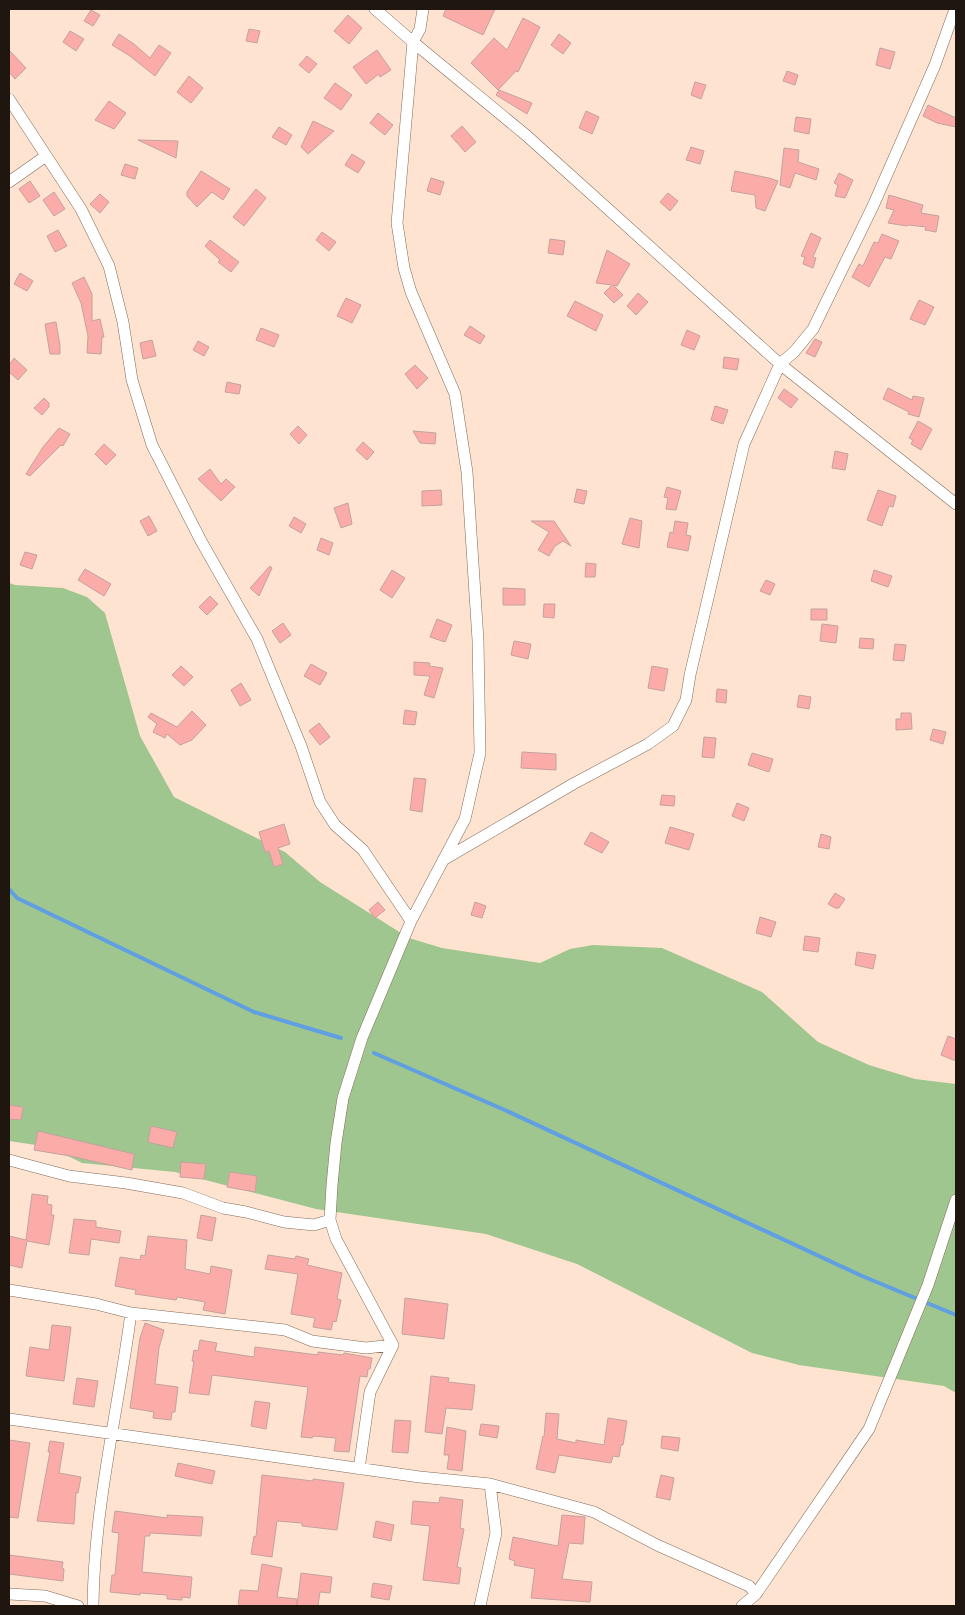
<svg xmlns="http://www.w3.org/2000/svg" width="965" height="1615" viewBox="0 0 965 1615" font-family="'Space Grotesk',sans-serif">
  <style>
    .green { fill: #9fc68e }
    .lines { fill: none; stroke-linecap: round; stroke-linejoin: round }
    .stream { stroke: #609fe2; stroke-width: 4 }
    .building { fill: #fcaca8; stroke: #c3a2a0 }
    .street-casing { stroke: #826a5a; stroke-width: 12 }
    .street { stroke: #fff; stroke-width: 11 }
  </style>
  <rect width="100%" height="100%" fill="#fee3d0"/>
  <path class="green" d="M9,583L15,585L63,588L87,597L105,613L140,736L174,797L285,852L320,882L409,938L442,948L540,963L570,949L593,945L662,948L762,992L818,1042L869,1065L915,1079L956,1084V1393L944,1386L799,1365L752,1353L577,1264L486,1234L316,1209L175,1172L82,1163L50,1147L9,1141Z"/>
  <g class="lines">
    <path class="stream" d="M9,889L17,898L254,1012L341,1038
      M374,1053L507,1111L862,1276L956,1315"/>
  </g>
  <path class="building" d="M446,9H495L483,35L443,16Z
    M91,10L100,15L93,26L84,21Z
    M348,15L362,28L349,44L334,31Z
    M523,18L540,27L518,72L516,71L498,90L471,63L494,38L507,50Z
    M249,29L260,31L257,43L246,41Z
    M70,31L84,39L76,51L63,42Z
    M119,34L134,44L150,58L159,45L171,53L155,76L130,56L112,45Z
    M559,34L571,43L563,54L551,45Z
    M880,48L895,52L890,69L876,65Z
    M9,50L26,68L15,79L9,72Z
    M377,50L391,70L380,77L379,74L366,84L353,67Z
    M307,56L317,64L309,73L299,65Z
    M787,71L798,75L795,85L783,81Z
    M189,76L203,88L191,103L177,92Z
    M695,82L706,85L701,99L691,95Z
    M335,83L352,95L341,110L324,98Z
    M499,90L532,103L527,114L496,95Z
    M109,101L126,113L114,129L95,120Z
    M928,105L956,118V127L937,123L923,116Z
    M586,111L599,117L592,134L579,128Z
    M378,113L393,125L385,135L370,123Z
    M796,117L811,119L809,134L794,131Z
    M313,121L334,131L308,154L301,147Z
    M462,126L476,142L465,152L451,136Z
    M279,127L292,135L286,145L272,137Z
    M138,140L178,141L176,158Z
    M691,147L704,151L700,164L686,160Z
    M784,148L799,150L798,162L819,169L816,180L795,173L790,188L780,185Z
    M352,154L365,162L358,173L345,165Z
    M125,164L138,168L135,179L121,175Z
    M201,171L230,189L223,200L212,192L197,207L187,196V192Z
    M735,171L769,178L778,181L765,211L756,208L755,195L731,191Z
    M839,173L853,180L845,198L835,196L838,185L834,183Z
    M431,178L444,182L440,195L427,191Z
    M30,181L40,196L29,203L19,189Z
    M256,189L266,198L244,226L233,217Z
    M54,192L65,209L54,216L43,200Z
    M668,193L678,201L670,211L660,202Z
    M100,194L109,202L100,213L90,204Z
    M889,195L923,205L921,213L939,216L936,232L925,230L926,227L908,225L907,226L888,223L894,210L886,208Z
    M58,230L67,246L55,252L47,236Z
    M322,232L336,242L329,251L316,240Z
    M811,233L821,238L813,257L816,258L813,268L803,264L805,257L801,256Z
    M882,234L899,241L891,259L885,257L869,287L852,277L859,264L863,266L874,242L878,243Z
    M550,239L565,241L563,255L548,253Z
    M210,240L239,262L231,272L218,262L220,260L205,246Z
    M607,250L630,264L617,286L613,285L623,295L614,303L604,293L612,285L596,283Z
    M20,273L33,281L27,291L14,284Z
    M84,277L92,294V321L100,319L104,337H102L101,354L87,353L88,336L81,303L72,283Z
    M638,293L648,302L636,315L627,306Z
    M346,298L361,305L352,323L337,316Z
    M919,300L934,307L925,325L910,319Z
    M575,301L603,315L596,331L567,316Z
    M56,322L60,346V354H50L45,324Z
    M470,326L485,336L480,344L464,335Z
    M261,328L279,335L274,347L256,340Z
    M687,330L700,336L694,350L681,345Z
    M815,339L822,342L815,357L806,353Z
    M152,340L156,356L143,359L140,343Z
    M198,341L209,347L204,356L193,350Z
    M724,357L739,359L737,370L723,368Z
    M14,358L27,370L18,380L9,372V365Z
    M415,365L428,378L417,389L405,374Z
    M227,382L241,385L239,394L225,392Z
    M888,388L912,400L913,396L924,398L919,417L908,414L909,412L883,399Z
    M784,389L798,399L791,408L778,398Z
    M44,398L49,403V407L42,415L34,408Z
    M715,406L728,410L723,424L711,420Z
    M918,421L932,429L921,450L911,444L913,440L909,438Z
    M298,426L307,435L299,444L290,434Z
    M59,428L70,434L63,446L61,445L30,476L26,474L43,447Z
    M413,431L436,433L435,444L420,443Z
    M363,442L374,452L367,460L356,450Z
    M104,444L116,455L106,465L95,454Z
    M835,451L848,454L845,470L832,468Z
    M210,469L221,484L226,479L235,487L221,501L198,479Z
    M667,487L681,491L676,510L666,509L668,498L664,497Z
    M577,489L587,491L584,504L574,502Z
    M441,490L442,505L422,506V491Z
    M878,490L896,496L893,507L889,506L882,526L867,520Z
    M348,503L352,524L341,528L334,508Z
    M149,516L157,531L148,536L140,521Z
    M294,517L306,524L301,533L289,526Z
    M630,518L642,521L639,548L622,544Z
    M531,521H554L571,546L563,541L555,546L549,556L538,550L549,532Z
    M675,521L688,523L686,535L691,536L688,551L667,547L670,532L673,533Z
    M321,538L333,543L329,555L317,550Z
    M25,552L37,555L32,569L20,565Z
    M586,563L596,564L595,577H585Z
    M270,566L272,568L259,596L250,588Z
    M85,569L111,584L104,596L78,580Z
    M392,570L405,578L392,598L380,590Z
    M874,570L892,576L888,587L871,581Z
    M766,580L775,584L770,595L760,591Z
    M503,588L525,589V605H503Z
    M210,596L218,604L207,615L199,607Z
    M544,604H555L554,618L543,617Z
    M811,609H827V620H811Z
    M437,619L452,625L445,642L430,637Z
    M283,623L291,635L280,643L272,631Z
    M822,624L838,626L836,643L820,641Z
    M860,638L874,639L873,649L859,648Z
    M514,641L531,644L528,659L511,655Z
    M895,644L906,645L904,661L893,660Z
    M414,662L430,663L429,666L443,668L434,698L424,695L430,676L414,675Z
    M311,664L327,673L320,685L304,676Z
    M181,666L193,677L184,686L172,675Z
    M652,666L668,669L664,691L648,688Z
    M241,683L251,700L240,706L231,690Z
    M717,689L727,690L726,703L716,702Z
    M799,695L811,697L809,709L797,707Z
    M405,710L417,712L415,725L403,724Z
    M192,711L206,725L192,740L180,745L167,734L165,738L153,732L157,724L148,717L151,713L177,727Z
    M901,713H911L912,729L896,730V719H901Z
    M319,723L330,737L320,745L309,731Z
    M933,729L946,732L943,744L930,740Z
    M704,737L716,738L714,758L702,757Z
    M522,752L556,754V770L521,768Z
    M752,753L773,759L769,772L748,765Z
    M414,778L426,779L422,812L410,810Z
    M662,795L675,796L674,806L660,805Z
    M737,803L749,808L744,821L732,816Z
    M284,824L290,844L278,848L283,864L274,867L269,851L265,852L259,832Z
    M670,827L694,834L689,850L665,843Z
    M591,832L609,842L602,853L584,844Z
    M821,834L831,837L829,849L818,847Z
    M835,893L845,899L839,908H835L828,904Z
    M378,902L385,910L375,918L369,910Z
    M475,902L486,906L482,918L471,915Z
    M760,917L776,922L771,937L756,933Z
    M805,936L820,938L818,952L803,950Z
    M857,952L876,955L873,969L855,965Z
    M948,1036L956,1039V1061L941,1055Z
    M9,1105L23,1107L21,1120L9,1119Z
    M151,1126L177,1132L173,1148L148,1142Z
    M38,1131L134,1154L132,1170L70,1156L34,1150Z
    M181,1162L206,1164L204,1179L180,1177Z
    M230,1172L257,1176L255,1192L227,1187Z
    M32,1194L48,1196L47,1204L52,1205L51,1215H54L49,1245L27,1241L22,1268L9,1265V1236L26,1240Z
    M201,1215L216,1218L212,1241L197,1238Z
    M74,1219L96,1221V1227L121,1231L119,1243L91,1239L89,1255L69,1253Z
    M148,1236L187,1240L185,1269L210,1274L211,1266L232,1270L225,1314L203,1310L205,1302L177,1297L176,1300L135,1294L136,1290L115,1286L120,1257L140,1260L141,1255L145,1256Z
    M268,1255L295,1259L296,1256L309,1259L307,1265L342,1273L337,1299L341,1300L336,1322L333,1321L331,1330L313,1327L315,1318L291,1314L298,1274L265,1269Z
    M405,1298L448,1304L444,1339L402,1334Z
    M145,1323L164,1330L159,1348L155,1384L178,1387L175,1412H172L171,1420L153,1418L154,1412L130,1408L140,1338Z
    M52,1325L71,1327L64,1381L26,1376L30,1347L49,1350Z
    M200,1340L217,1343L215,1351L254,1357L255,1347L318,1355V1352L343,1355L344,1353L372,1358L370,1369H368L367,1377L360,1376L349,1452L334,1451L336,1438L313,1436L312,1438L301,1437L308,1387L212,1375L209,1395L189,1393L194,1361H192L194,1350L198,1351Z
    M431,1376L449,1378L448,1382L475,1385L472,1410L446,1408L442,1434L425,1432Z
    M77,1378L98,1381L94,1407L73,1404Z
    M255,1401L270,1403L266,1429L251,1426Z
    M546,1413L559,1414L557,1439L576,1443V1440L604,1445L608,1418L627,1421L623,1445H621L619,1457L613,1456L611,1463L559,1455L555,1473L536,1469L543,1436L544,1437Z
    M395,1420L411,1421L408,1453L392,1452Z
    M481,1424L499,1426L497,1438L479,1435Z
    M447,1427L466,1431L462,1471L447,1469L449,1455H444Z
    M662,1436L680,1438L678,1451L661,1448Z
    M9,1440L30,1443L18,1518L9,1517Z
    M50,1441L64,1443L59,1473L81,1477L78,1493H76L74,1524L37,1521L50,1452H48Z
    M178,1463L215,1471L212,1484L175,1476Z
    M262,1475L313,1481V1479L344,1483L337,1530L302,1526V1523L277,1521L272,1557L251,1554L254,1536L256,1537Z
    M661,1475L674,1478L670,1500L656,1497Z
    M440,1497L463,1500L460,1528L464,1529L457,1567L461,1568L459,1584L423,1580L430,1526L411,1524L413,1501L439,1503Z
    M115,1511L167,1518V1515L203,1517L201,1536L150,1533V1536H145L142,1572L192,1577L190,1598L182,1597V1600L167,1599V1595L140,1593V1595L110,1592L112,1575H115L119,1533L112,1532Z
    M562,1515L585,1517L583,1544L569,1543L562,1579L592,1582L590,1602L531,1598L535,1569L514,1565L515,1561L509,1559L513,1537L558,1546Z
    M376,1521L394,1525L391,1541L373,1537Z
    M9,1555L63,1562L62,1568L64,1569L63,1581L9,1574Z
    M262,1564L282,1568L277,1597L297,1599V1606H238L240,1590L258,1591Z
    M301,1573L332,1577L330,1593L320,1592L318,1606H297Z
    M373,1583L392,1586L389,1600L371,1597Z"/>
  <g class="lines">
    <g class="street-casing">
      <path id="street" d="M375,9L413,42L527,136L780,364L956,504
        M9,99L81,209L109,266L123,322L132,380L152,445L201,541L257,639L301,746L320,802L335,825L363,850L411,921
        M9,182L46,156
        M443,860L573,784L648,744L673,726L686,700L690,675L744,444L780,364L794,352L813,329L873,206L935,65L955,9
        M9,1160L69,1176L126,1183L183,1193L223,1208L246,1212L284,1222L314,1225L330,1220
        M9,1290L96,1304L131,1313C118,1411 94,1507 93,1606
        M131,1313L285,1330L312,1341L366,1348L393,1345
        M9,1419L420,1477L490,1484L594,1512L657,1545L749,1586L756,1594
        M359,1469L370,1392L393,1345L336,1239L330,1220L332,1185L336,1143L343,1098L362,1038L411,921L465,819L480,753L478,640L467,472L455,394L411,292L404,268L397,223L413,42L420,29L423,9
        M9,1594L45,1596L78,1606
        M480,1606L496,1533L490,1484
        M742,1606L756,1594L869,1429L928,1285L956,1200"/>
    </g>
    <use href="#street" class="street"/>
  </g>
  <rect width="965" height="1615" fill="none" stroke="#1f160f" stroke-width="20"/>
</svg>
